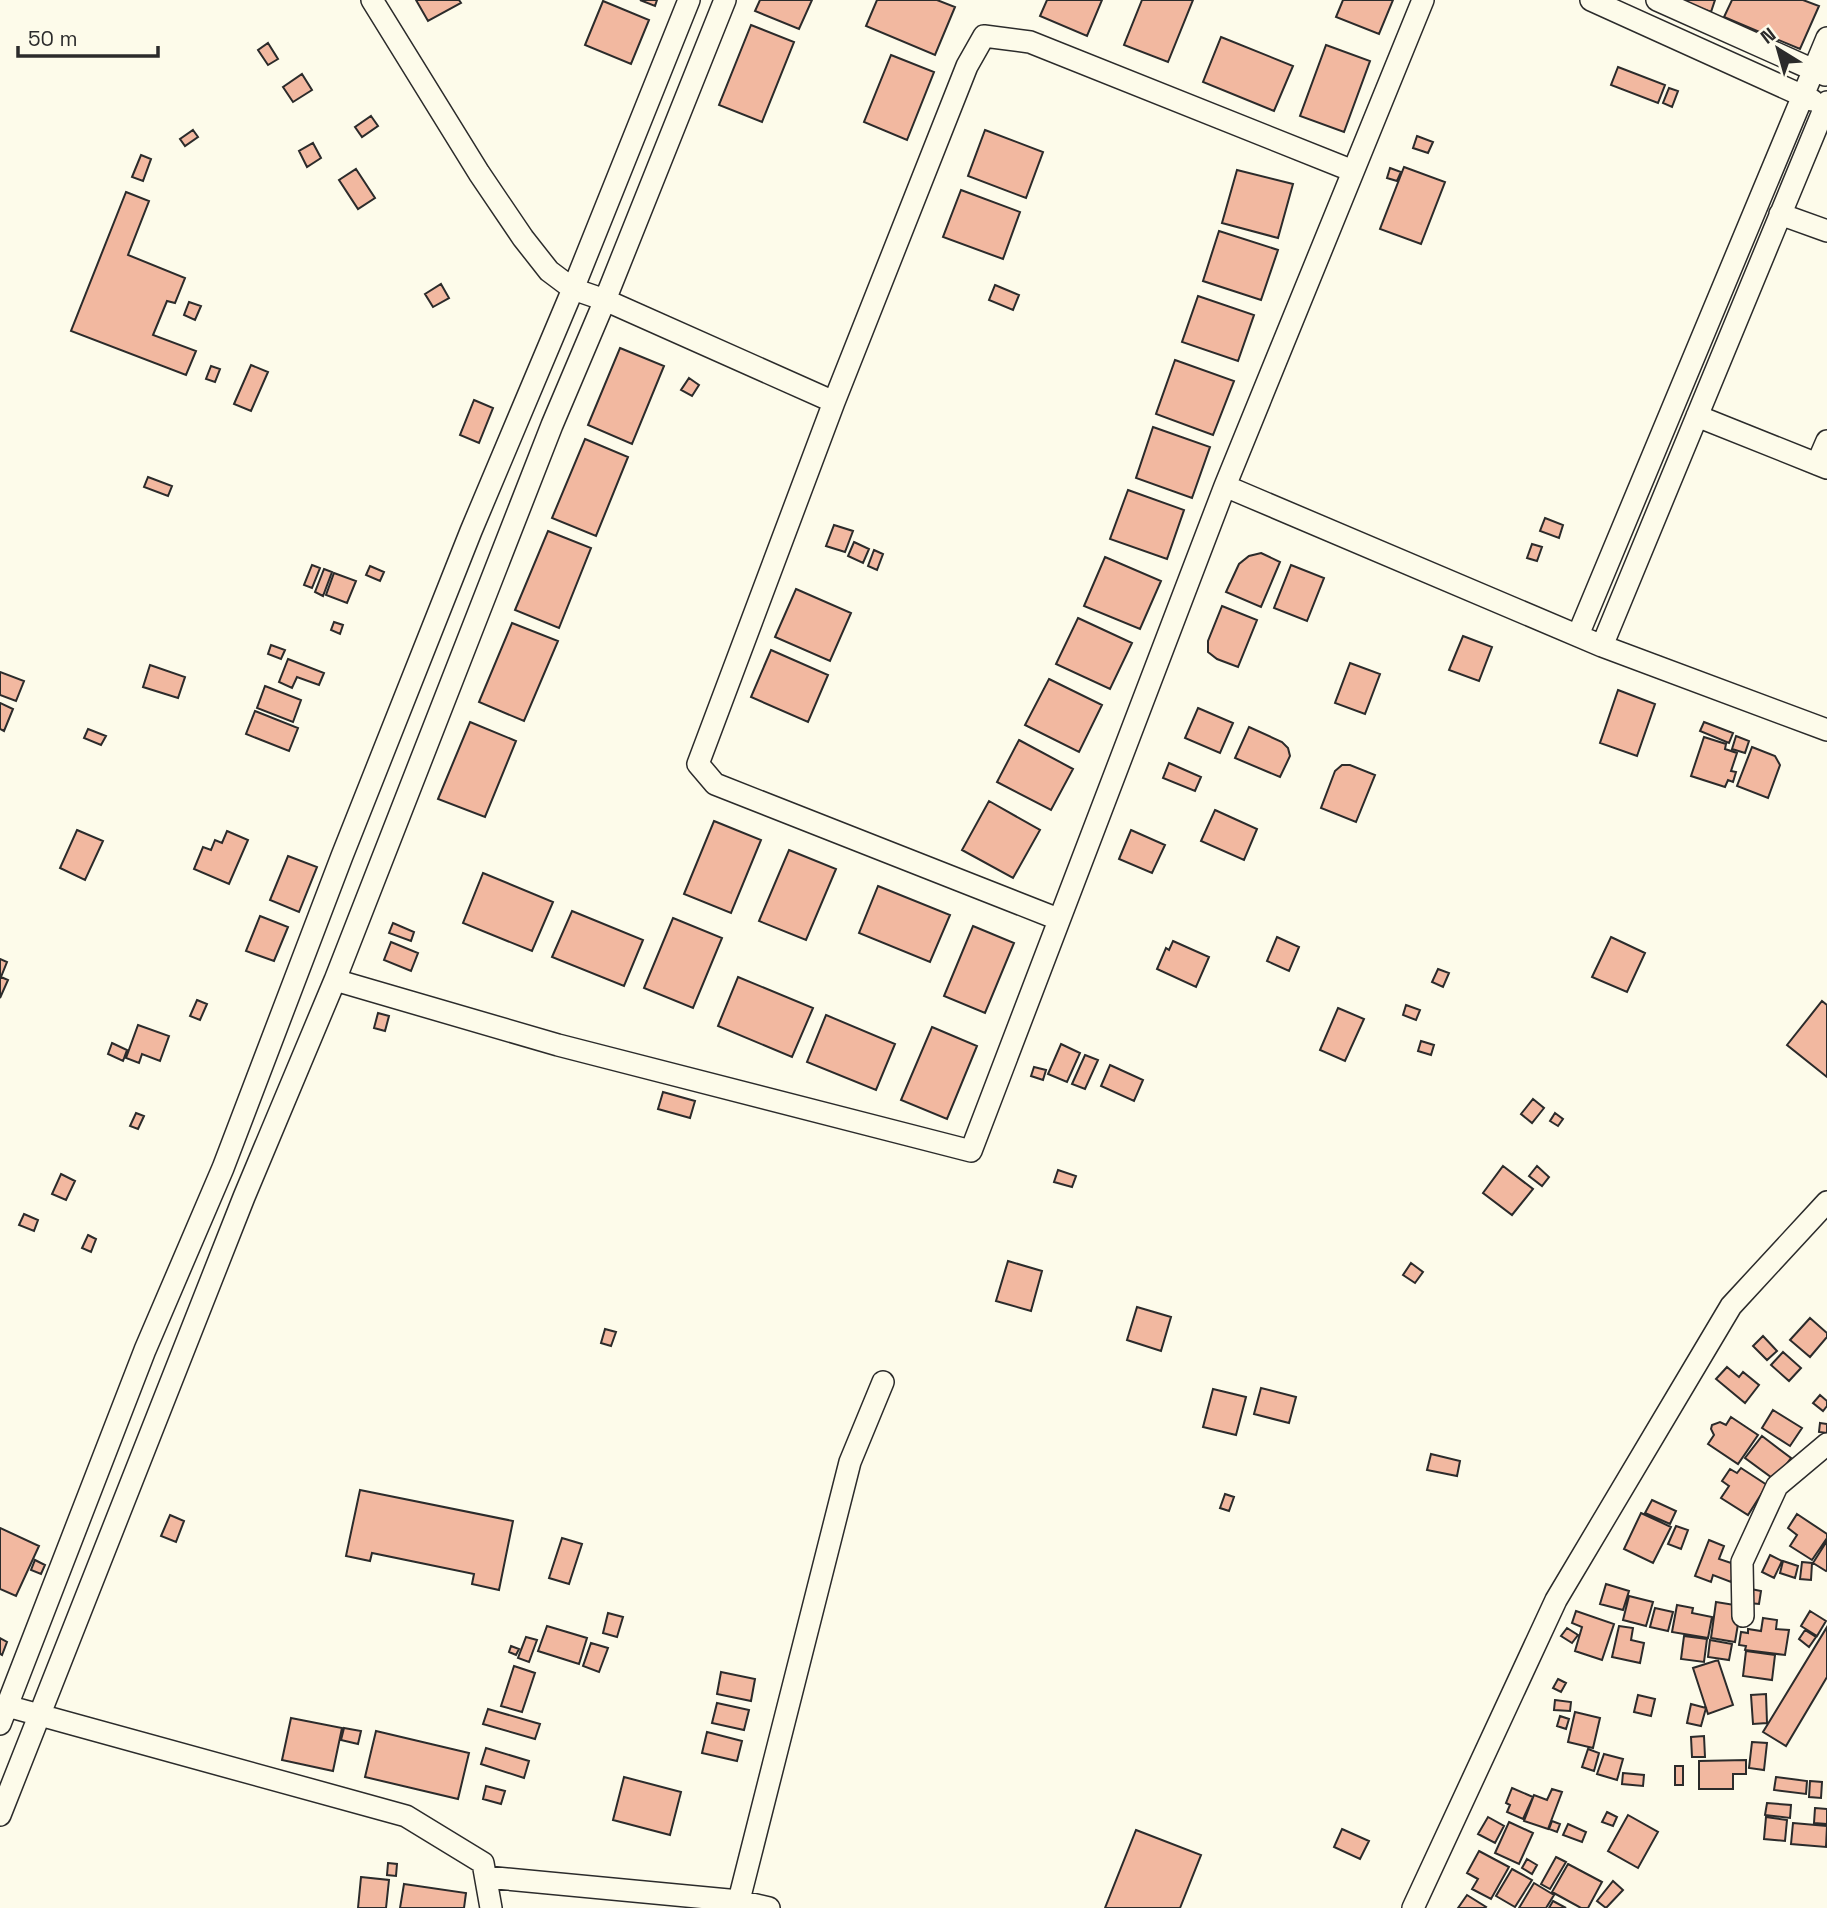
<svg xmlns="http://www.w3.org/2000/svg" width="1827" height="1908" viewBox="0 0 1827 1908" font-family="'Space Grotesk',sans-serif">
  <style>
    .building { fill: #f2b8a0; stroke: #2b2b2b; stroke-width: 2 }
    .lines { fill: none; stroke-linecap: round; stroke-linejoin: round }
    .minor-casing { stroke: #2b2b2b; stroke-width: 24 }
    .minor { stroke: #fdfbea; stroke-width: 21 }
  </style>
  <rect width="100%" height="100%" fill="#fdfbea"/>
  <path class="building" d="M416,0H459L461,3L428,21Z
    M640,0H657L655,6Z
    M760,0H812L799,29L755,11Z
    M877,0H937L955,7L935,55L866,26Z
    M1047,0H1102L1087,36L1040,16Z
    M1142,0H1193L1168,62L1124,45Z
    M1343,0H1393L1379,34L1336,17Z
    M1678,0H1715L1711,12Z
    M1732,0H1803L1819,6L1800,49L1724,17Z
    M603,1L649,20L631,64L585,45Z
    M751,25L794,42L762,122L719,105Z
    M1221,37L1293,66L1274,111L1203,82Z
    M268,43L278,59L268,65L258,50Z
    M1326,45L1370,61L1344,132L1300,116Z
    M891,55L934,72L907,140L864,122Z
    M1618,67L1665,85L1658,103L1611,85Z
    M302,74L312,90L293,102L283,87Z
    M1669,88L1678,91L1672,107L1663,103Z
    M371,116L378,126L362,137L355,127Z
    M193,130L198,137L185,146L180,139Z
    M985,130L1043,152L1026,198L968,176Z
    M1417,136L1433,142L1428,153L1413,148Z
    M313,143L321,158L307,167L299,151Z
    M141,155L151,159L143,181L132,177Z
    M1404,167L1445,182L1421,244L1380,229Z
    M1390,168L1401,172L1397,181L1387,178Z
    M356,169L375,198L358,209L339,180Z
    M1237,170L1293,184L1278,238L1222,223Z
    M961,190L1020,212L1003,259L943,237Z
    M126,192L149,201L128,255L185,278L175,303L167,301L153,335L196,351L186,375L71,331Z
    M1219,231L1278,250L1261,300L1203,281Z
    M441,284L449,298L433,307L425,294Z
    M995,285L1019,295L1013,310L989,300Z
    M1198,296L1254,315L1238,361L1182,342Z
    M189,302L201,306L195,320L184,315Z
    M620,348L664,366L632,444L588,425Z
    M1175,360L1234,381L1213,435L1156,414Z
    M251,365L268,372L251,411L234,404Z
    M211,366L220,369L215,382L206,379Z
    M689,378L699,385L692,396L681,390Z
    M474,400L493,408L479,443L460,435Z
    M1153,427L1210,447L1192,498L1136,478Z
    M585,439L628,457L596,536L552,518Z
    M148,477L172,486L168,496L144,487Z
    M1128,490L1184,510L1167,559L1110,539Z
    M1545,518L1563,525L1559,538L1540,531Z
    M834,525L853,531L845,552L826,546Z
    M548,531L591,548L559,628L515,610Z
    M854,542L869,549L863,563L848,556Z
    M1532,544L1542,547L1537,561L1527,558Z
    M874,550L883,554L877,570L868,566Z
    M1261,553L1280,562L1261,607L1226,592L1239,564L1249,556Z
    M1105,557L1161,581L1140,629L1084,606Z
    M312,565L320,568L312,588L304,585Z
    M1291,565L1324,578L1307,621L1274,608Z
    M370,566L384,572L380,581L366,575Z
    M324,569L332,572L323,596L315,592Z
    M334,573L356,581L347,603L326,595Z
    M796,589L851,613L830,661L775,637Z
    M1222,606L1257,620L1238,667L1217,659L1208,652V641Z
    M1078,618L1132,643L1110,689L1056,664Z
    M334,622L343,625L340,634L331,630Z
    M512,623L558,641L524,721L479,702Z
    M1463,636L1492,647L1479,681L1449,670Z
    M271,645L285,650L281,659L268,654Z
    M771,650L828,675L808,722L751,697Z
    M288,659L324,673L319,685L297,677L292,688L279,682Z
    M1350,663L1380,674L1365,714L1335,703Z
    M150,665L185,677L178,698L143,687Z
    M0,672L24,681L16,701L0,695Z
    M1049,679L1102,705L1079,752L1025,725Z
    M265,686L301,700L293,722L257,708Z
    M1618,690L1655,704L1637,756L1600,743Z
    M0,703L13,709L4,731L0,729Z
    M1198,708L1233,723L1220,753L1185,738Z
    M255,711L298,728L289,751L246,734Z
    M470,722L516,741L485,817L438,799Z
    M1704,722L1733,733L1729,743L1700,731Z
    M1249,727L1282,742L1288,748L1290,756L1280,777L1235,758Z
    M88,729L106,736L101,745L84,738Z
    M1736,736L1749,741L1745,753L1732,749Z
    M1704,737L1726,744L1725,749L1737,753L1731,771L1736,772L1733,782L1728,780L1725,787L1691,776Z
    M1019,740L1073,769L1051,810L997,782Z
    M1752,747L1775,756L1780,765L1768,798L1737,786Z
    M1169,763L1201,777L1195,791L1163,778Z
    M1342,765H1350L1375,775L1356,822L1321,808L1335,771Z
    M989,801L1040,830L1013,878L962,850Z
    M1215,810L1257,829L1244,860L1201,841Z
    M714,821L761,840L731,913L684,894Z
    M77,830L103,841L85,880L60,868Z
    M1131,830L1165,845L1152,873L1119,859Z
    M227,831L248,840L229,884L194,869L203,847L211,850L215,840L222,843Z
    M789,850L836,869L806,940L759,921Z
    M288,856L317,867L299,912L270,900Z
    M483,873L553,902L532,951L463,923Z
    M878,886L950,915L930,962L859,933Z
    M572,911L643,940L624,986L552,957Z
    M260,916L288,927L274,961L246,951Z
    M673,918L722,938L693,1008L644,988Z
    M393,923L414,932L411,941L389,933Z
    M973,926L1014,943L985,1013L944,996Z
    M1277,937L1299,947L1289,971L1267,961Z
    M1611,937L1645,953L1627,992L1592,977Z
    M1173,941L1209,957L1196,987L1157,969L1166,948L1169,950Z
    M391,942L418,953L411,971L384,960Z
    M0,959L7,962L1,977L8,980L0,998Z
    M1438,969L1449,973L1443,987L1432,982Z
    M738,977L813,1008L792,1057L718,1026Z
    M197,1000L207,1004L200,1020L190,1016Z
    M1822,1001L1827,1005V1077L1787,1045Z
    M1406,1005L1420,1010L1416,1020L1403,1015Z
    M1338,1008L1364,1019L1345,1061L1320,1050Z
    M378,1013L389,1016L385,1031L374,1028Z
    M826,1015L895,1044L876,1090L807,1062Z
    M138,1025L169,1036L160,1061L142,1054L139,1063L126,1058Z
    M932,1027L977,1046L947,1119L901,1100Z
    M1421,1041L1434,1045L1431,1055L1418,1051Z
    M112,1043L127,1050L123,1061L108,1054Z
    M1061,1044L1080,1053L1067,1082L1048,1074Z
    M1085,1055L1098,1060L1085,1089L1072,1084Z
    M1110,1065L1143,1080L1134,1101L1101,1086Z
    M1034,1067L1046,1070L1043,1080L1031,1076Z
    M663,1092L695,1101L690,1118L658,1109Z
    M1533,1099L1544,1108L1532,1123L1521,1114Z
    M136,1113L144,1116L138,1129L130,1126Z
    M1555,1113L1563,1119L1558,1126L1550,1121Z
    M1503,1166L1533,1189L1512,1215L1483,1193Z
    M1537,1166L1549,1177L1542,1186L1529,1176Z
    M1058,1170L1076,1176L1072,1187L1054,1182Z
    M61,1174L75,1181L66,1200L52,1194Z
    M24,1214L38,1220L34,1231L19,1225Z
    M88,1235L96,1239L91,1252L82,1248Z
    M1008,1261L1042,1271L1031,1311L996,1301Z
    M1411,1263L1423,1272L1415,1283L1403,1275Z
    M1137,1307L1171,1317L1161,1351L1127,1340Z
    M1810,1318L1827,1333V1337L1810,1357L1790,1340Z
    M605,1329L616,1332L611,1346L601,1343Z
    M1763,1336L1777,1351L1767,1360L1753,1346Z
    M1783,1352L1801,1368L1789,1381L1771,1365Z
    M1727,1367L1739,1377L1743,1372L1759,1385L1745,1403L1716,1379Z
    M1261,1388L1296,1397L1289,1423L1254,1414Z
    M1213,1389L1246,1397L1236,1435L1203,1427Z
    M1820,1395L1827,1401V1406L1823,1411L1813,1403Z
    M1773,1410L1802,1428L1790,1446L1762,1428Z
    M1731,1417L1758,1435L1738,1464L1708,1444L1714,1435L1711,1429L1712,1425L1720,1422L1726,1425Z
    M1820,1423L1827,1424V1433L1819,1432Z
    M1762,1436L1791,1458L1775,1480L1745,1458Z
    M1431,1454L1460,1461L1457,1476L1427,1470Z
    M1741,1468L1767,1485L1748,1515L1721,1498L1729,1486L1722,1481L1730,1469L1737,1473Z
    M360,1490L513,1521L499,1590L472,1584L474,1574L372,1553L370,1561L346,1556Z
    M1225,1494L1234,1497L1229,1511L1220,1508Z
    M1652,1500L1676,1511L1670,1524L1645,1513Z
    M1641,1513L1671,1527L1653,1563L1624,1549Z
    M1797,1514L1827,1534V1538L1812,1560L1790,1546L1797,1535L1788,1528Z
    M170,1515L184,1521L176,1542L161,1536Z
    M1676,1526L1688,1530L1681,1549L1668,1544Z
    M0,1528L39,1546L16,1596L0,1589Z
    M562,1538L582,1544L569,1584L549,1578Z
    M1709,1540L1724,1546L1719,1559L1737,1565L1731,1582L1713,1575L1711,1582L1695,1576Z
    M1827,1541V1570L1826,1571L1813,1563Z
    M1770,1555L1782,1561L1774,1578L1762,1572Z
    M35,1560L45,1565L41,1574L31,1570Z
    M1783,1561L1798,1566L1795,1578L1780,1573Z
    M1802,1562L1812,1563L1811,1580L1800,1579Z
    M1606,1584L1629,1591L1623,1610L1600,1604Z
    M1751,1589L1761,1591L1759,1604L1749,1603Z
    M1629,1596L1653,1602L1646,1626L1623,1620Z
    M1716,1602L1741,1606L1735,1642L1711,1638Z
    M1677,1605L1693,1608L1692,1613L1712,1617L1708,1638L1672,1632Z
    M1655,1608L1673,1612L1668,1631L1650,1627Z
    M1576,1611L1614,1624L1602,1660L1575,1651L1582,1627L1572,1623Z
    M1810,1611L1826,1621L1817,1636L1801,1626Z
    M608,1613L623,1617L617,1637L603,1633Z
    M1763,1618L1777,1620L1776,1629L1789,1630L1785,1655L1745,1650L1746,1646L1739,1645L1741,1632L1748,1633V1629L1761,1631Z
    M547,1626L587,1638L579,1664L538,1651Z
    M1619,1626L1633,1628L1631,1640L1644,1643L1640,1663L1612,1657Z
    M1827,1627V1677L1786,1746L1763,1732Z
    M1567,1628L1578,1635L1572,1643L1561,1636Z
    M1805,1630L1816,1637L1809,1647L1799,1639Z
    M1684,1636L1707,1639L1704,1662L1681,1659Z
    M526,1637L537,1640L529,1662L518,1658Z
    M0,1638L7,1642L2,1655L0,1654Z
    M1710,1640L1732,1644L1729,1660L1708,1657Z
    M591,1643L608,1648L599,1672L583,1666Z
    M511,1646L519,1649L516,1655L509,1652Z
    M1746,1651L1775,1655L1772,1680L1743,1676Z
    M1718,1660L1733,1705L1708,1714L1693,1668Z
    M514,1666L535,1673L522,1712L501,1706Z
    M721,1672L755,1679L751,1701L717,1694Z
    M1558,1679L1566,1683L1561,1692L1553,1688Z
    M1766,1694L1767,1723L1753,1724L1751,1695Z
    M1638,1695L1655,1699L1651,1716L1634,1712Z
    M1555,1700L1571,1702L1570,1711L1554,1710Z
    M717,1703L749,1710L744,1730L712,1723Z
    M1691,1704L1706,1708L1701,1726L1687,1723Z
    M488,1709L540,1724L535,1739L483,1724Z
    M1575,1712L1600,1718L1593,1748L1568,1742Z
    M1560,1716L1569,1719L1566,1729L1557,1726Z
    M291,1718L342,1728L333,1771L282,1760Z
    M344,1728L361,1731L358,1744L341,1740Z
    M376,1731L469,1753L458,1799L365,1777Z
    M707,1732L742,1741L737,1761L702,1753Z
    M1704,1736L1705,1757H1692L1691,1737Z
    M1752,1742L1767,1743L1764,1770L1749,1768Z
    M486,1748L529,1761L524,1778L481,1764Z
    M1588,1749L1599,1753L1594,1771L1582,1767Z
    M1604,1754L1623,1759L1617,1780L1597,1774Z
    M1746,1760V1774H1733V1789H1699V1761Z
    M1675,1766H1683V1785H1675Z
    M1623,1773L1644,1775L1643,1786L1622,1784Z
    M624,1777L681,1792L670,1835L613,1820Z
    M1776,1777L1807,1781L1806,1794L1774,1790Z
    M1810,1781L1822,1782L1821,1798L1809,1797Z
    M486,1786L505,1791L501,1804L483,1799Z
    M1512,1788L1533,1797L1523,1819L1507,1812L1510,1805L1506,1803Z
    M1552,1789L1562,1792L1548,1829L1524,1821L1534,1795L1547,1800Z
    M1767,1803L1791,1805L1790,1818L1765,1815Z
    M1815,1808L1827,1809V1824L1814,1823Z
    M1607,1812L1617,1817L1613,1826L1602,1822Z
    M1628,1815L1658,1832L1638,1868L1608,1851Z
    M1488,1817L1504,1826L1495,1843L1478,1834Z
    M1766,1817L1787,1820L1785,1841L1764,1839Z
    M1552,1821L1560,1824L1557,1832L1549,1829Z
    M1509,1822L1533,1833L1519,1864L1495,1853Z
    M1793,1823L1827,1826L1826,1847L1791,1844Z
    M1568,1824L1586,1832L1582,1842L1563,1835Z
    M1342,1829L1369,1841L1360,1859L1334,1847Z
    M1136,1830L1201,1855L1180,1908H1105Z
    M1479,1851L1509,1867L1491,1899L1472,1889L1478,1879L1467,1873Z
    M1556,1857L1566,1862L1550,1889L1541,1884Z
    M1527,1859L1537,1865L1532,1874L1522,1868Z
    M388,1863L397,1864L396,1876L387,1875Z
    M1568,1864L1602,1882L1588,1908H1581L1552,1892Z
    M1512,1869L1532,1880L1515,1907L1496,1896Z
    M361,1877L389,1880L386,1908H358Z
    M1613,1881L1623,1890L1606,1908L1597,1901Z
    M1534,1883L1554,1895L1546,1908H1519Z
    M404,1884L466,1893L464,1908H400Z
    M1467,1895L1486,1907L1485,1908H1458Z
    M1553,1901L1566,1908H1549Z"/>
  <g class="lines">
    <g class="minor-casing">
      <path id="minor" d="M372,0L479,173L523,238L549,271L573,289L605,300L834,402
        M1591,0L1812,100
        M1657,0L1825,75
        M1780,214L1827,231
        M1697,416L1827,468
        M1817,464L1827,441
        M1225,486L1602,646L1827,730
        M1578,635L1827,38
        M1602,646L1827,102
        M1058,919L715,784L698,764L834,402L967,66L984,36L1030,42L1353,171
        M335,980L558,1045L971,1151L1225,486L1423,0
        M1743,1616L1742,1562L1777,1486L1827,1444
        M7,1706L406,1816L483,1863L491,1908
        M0,1724L145,1350L223,1168L342,856L471,531L573,289L689,0
        M0,1815L244,1197L335,980L552,425L605,300L725,0
        M486,1877L739,1901L769,1908
        M737,1908L850,1462L883,1382
        M1413,1908L1556,1600L1731,1306L1827,1202"/>
    </g>
    <use href="#minor" class="minor"/>
  </g>
  <g transform="translate(1778 49) rotate(323)" stroke="#fdfbea" stroke-width="5" paint-order="stroke">
  <path d="M0-5L12 26L0 18L-12 26Z" fill="#2b2b2b"/>
  <text y="-10" font-size="19" font-weight="bold" text-anchor="middle" fill="#2b2b2b">N</text>
  </g>
  <path d="M18 46v10h140v-10" fill="none" stroke="#2b2b2b" stroke-width="3.5"/>
  <text x="28" y="46" font-size="21" fill="#2b2b2b" stroke="#fdfbea" stroke-width="5" paint-order="stroke">50 m</text>
</svg>
